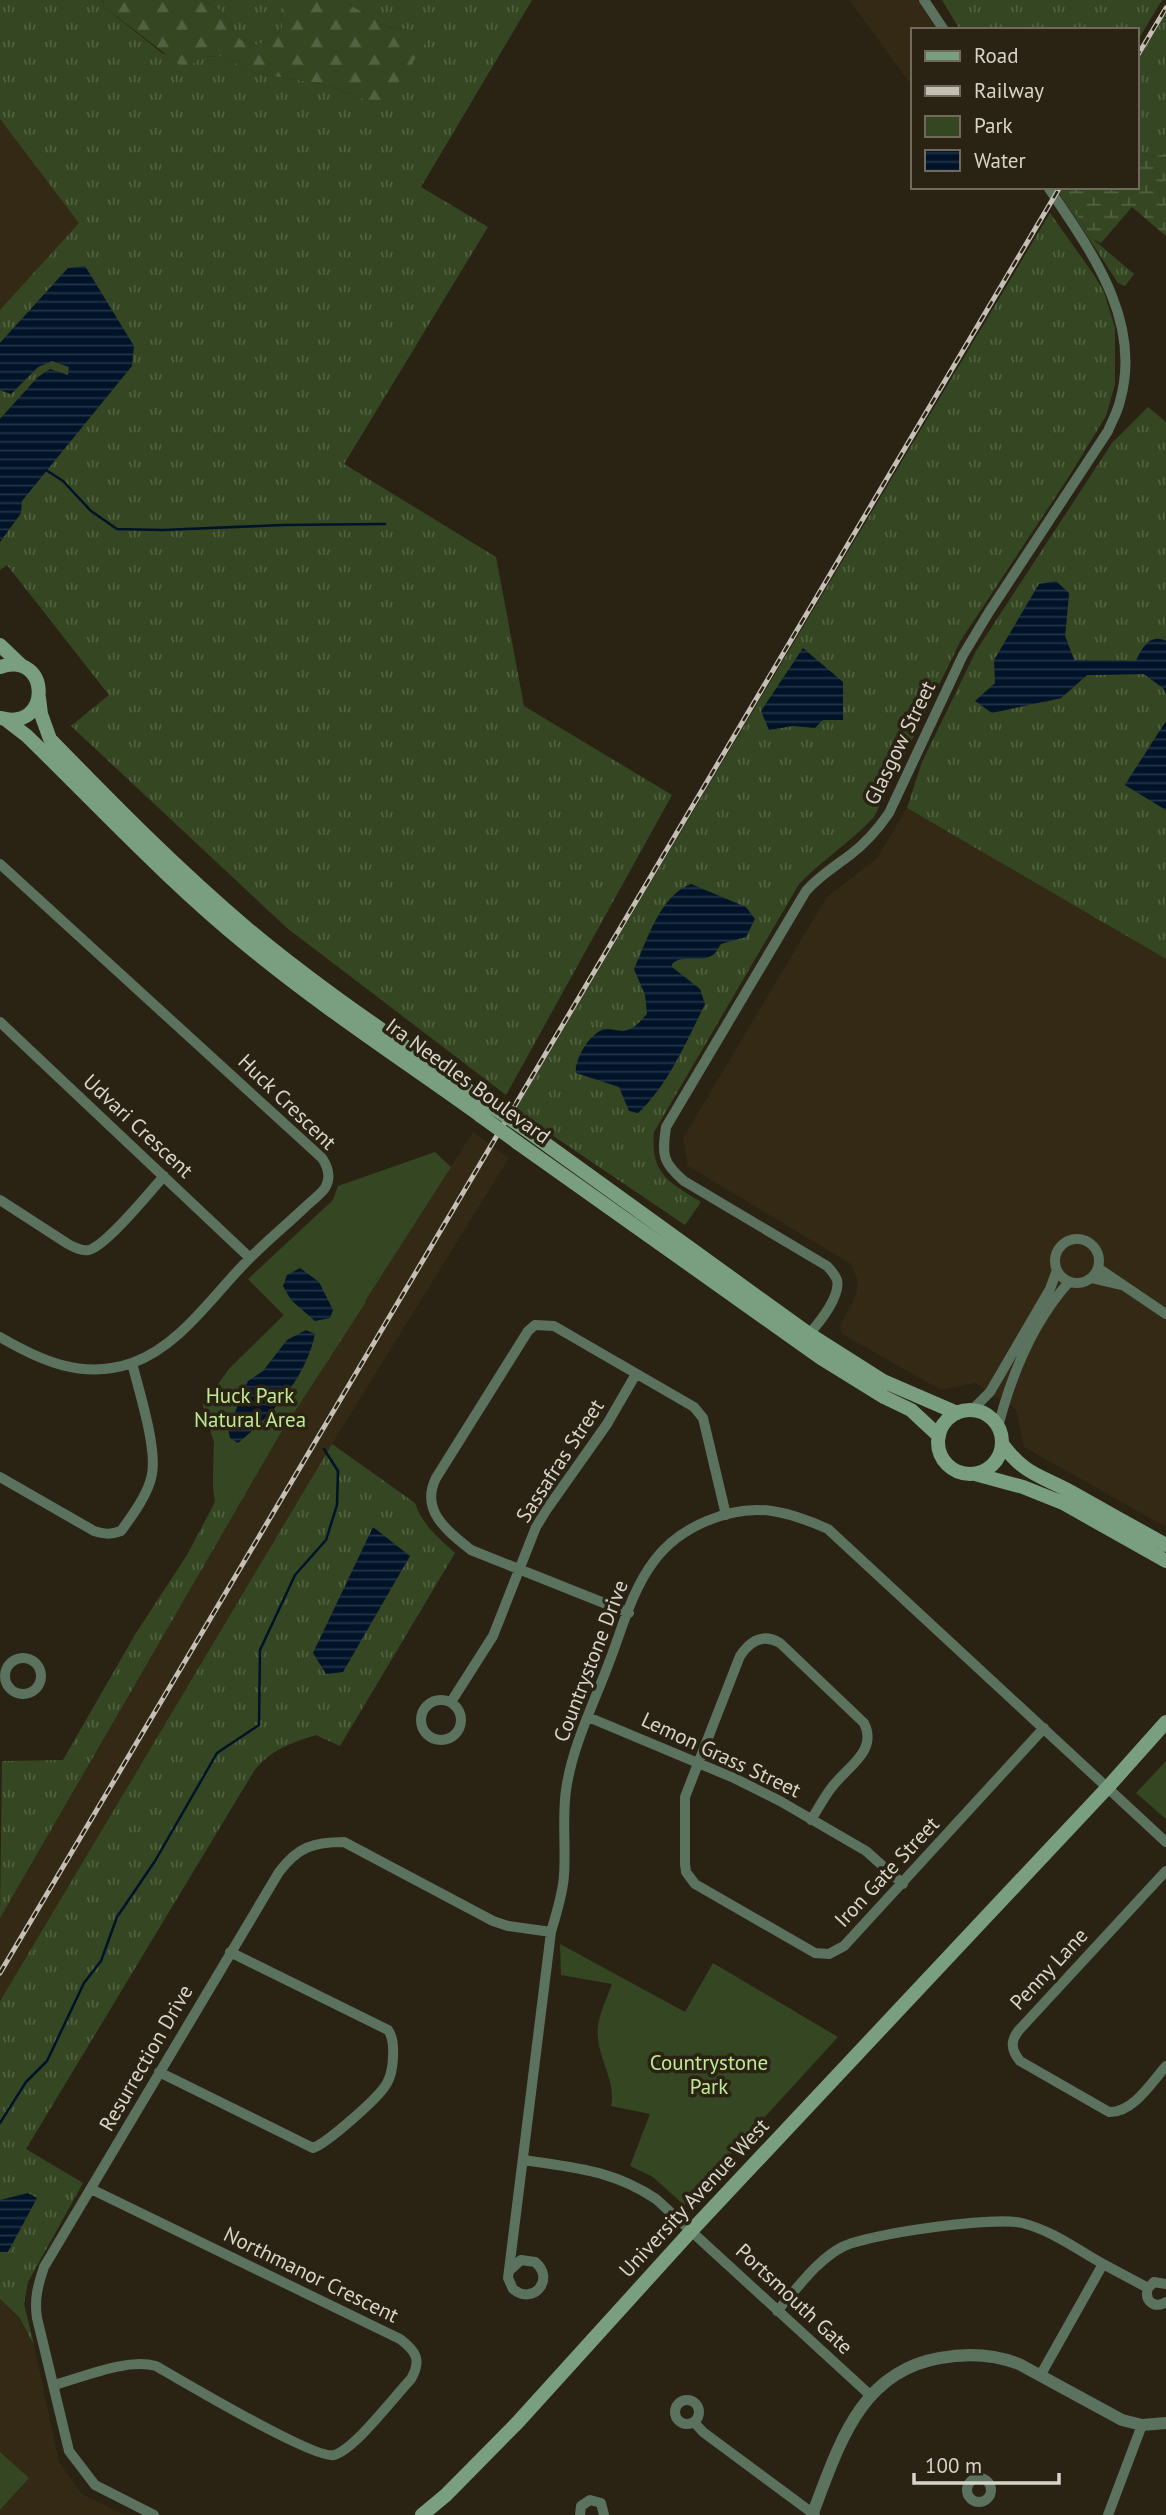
<svg xmlns="http://www.w3.org/2000/svg" width="1166" height="2515" viewBox="0 0 1166 2515" font-family="'PT Sans',sans-serif">
  <style>
    .built { fill: #332914 }
    .grass { fill: url(#grass-tufts) }
    .forest { fill: url(#forest-firs) }
    .wetland { fill: url(#wetland-marsh) }
    .park { fill: #354722 }
    .water { fill: url(#water-rules) }
    .lines { fill: none; stroke-linecap: round; stroke-linejoin: round }
    .stream { stroke: #001329; stroke-width: 2.5 }
    .minor { stroke: #5b725f; stroke-width: 10 }
    .tertiary { stroke: #5b725f; stroke-width: 12 }
    .secondary { stroke: #799f80; stroke-width: 14 }
    .rail-casing { stroke: #c4bfb5; stroke-width: 5 }
    .rail { stroke: #2a2314; stroke-width: 2.5; stroke-dasharray: 8; stroke-linecap: butt }
    .secondary-bridge { stroke: #799f80; stroke-width: 14 }
    .labels { text-anchor: middle; stroke-width: 7; stroke-linejoin: round; paint-order: stroke }
    .street-label { font-size: 21px; fill: #d8d4ca; stroke: #2a2314 }
    .park-label { font-size: 21px; fill: #bfe993; stroke: #2a2314 }
  </style>
  <defs>
    <pattern id="grass-tufts" width="24" height="20" patternUnits="userSpaceOnUse" patternTransform="scale(1.75)"><rect width="24" height="20" fill="#354722"/><path d="M3 7l-1-3M5 7V3M7 7l1-3M15 17l-1-3M17 17v-4M19 17l1-3" fill="none" stroke="#526141"/></pattern>
    <pattern id="forest-firs" width="22" height="20" patternUnits="userSpaceOnUse" patternTransform="scale(1.75)"><rect width="22" height="20" fill="#354722"/><path d="M5 1l3.5 6h-7zM16 11l3.5 6h-7z" fill="#526141"/></pattern>
    <pattern id="wetland-marsh" width="20" height="14" patternUnits="userSpaceOnUse" patternTransform="scale(1.75)"><rect width="20" height="14" fill="#354722"/><path d="M1 5h8M5 5V1M11 12h8M15 12V8" fill="none" stroke="#526141"/></pattern>
    <pattern id="water-rules" width="6" height="5" patternUnits="userSpaceOnUse" patternTransform="scale(1.75)"><rect width="6" height="5" fill="#001329"/><path d="M0 2.5h6" fill="none" stroke="#243447"/></pattern>
  </defs>
  <rect width="100%" height="100%" fill="#2a2314"/>
  <path class="built" d="M849,0H917L919,2L937,30H912V86Z
    M0,119L80,223L0,310Z
    M907,808L1166,959V1527L1024,1447L1016,1409L975,1383L941,1390L842,1334L840,1326L856,1295L858,1281L851,1264L688,1166L683,1138L826,898L877,858Z
    M473,1132L509,1158L332,1444L0,2001V1918L280,1434Z
    M0,2299L18,2317L34,2345L59,2462L82,2494L126,2515H0Z"/>
  <path class="grass" d="M0,0H104L103,6L162,53L191,65L201,57L221,56L256,73L322,84L367,100L419,31L387,27L342,0H532L421,187L488,227L344,464L496,557L524,706L672,795L506,1095L287,928L71,726L109,695L7,565L0,570V542L21,513V501L131,366L68,268L0,343V310L79,223L0,119Z
    M204,0H281L282,28L271,39L257,45L240,39L221,11Z
    M942,0H1162L1136,43V30H960Z
    M1166,13V153L1154,157L1136,152V63Z
    M1062,187H1071L1065,198L1093,239L1134,274L1125,286L1118,283L1059,193Z
    M1050,213L1094,275L1104,292L1115,328V384L1106,416L1068,478L961,640L874,817C851,842 823,859 799,884L654,1132C650,1174 669,1182 701,1202L685,1225L515,1110Z
    M52,361L69,367V375L38,377L0,419V390L11,394L38,367Z
    M1148,407L1166,422V641C1150,634 1142,648 1136,661L1074,660L1065,636L1069,593L1045,702L1061,698L1087,675L1144,674L1163,688L1166,694V721L1125,785L1166,810V959L907,808L922,762L976,651L1112,443Z
    M248,1279L366,1302L280,1434L0,1918L2,1761L63,1760L136,1633L187,1555L215,1502L213,1487L214,1442L203,1405L229,1369L284,1315Z
    M332,1444L415,1503C422,1525 439,1538 455,1553L340,1746L316,1735C291,1743 270,1750 254,1771L26,2149L83,2183L28,2282L24,2304L34,2345L19,2317L0,2299V2001Z"/>
  <path class="forest" d="M104,0H204L221,11L240,39L257,45L271,39L282,28L281,0H342L387,27L419,31L426,42L392,93L381,101L367,100L322,84L256,73L221,56L201,57L191,65L181,66L103,6Z"/>
  <path class="wetland" d="M1136,152L1154,157L1166,153V236L1132,207L1101,243L1093,239L1065,198L1071,187H1136Z"/>
  <path class="park" d="M435,1152L451,1167L280,1434L240,1502L213,1487L214,1442L203,1405L229,1369L284,1315L248,1279L333,1200L338,1186Z
    M1166,1761V1819L1136,1793Z
    M560,1944L685,2012L713,1963L838,2037L684,2205L653,2177L630,2166L650,2114L611,2106C617,2080 594,2053 598,2026C600,2012 607,1998 612,1984L561,1975Z
    M0,2452L29,2478L0,2510Z"/>
  <path class="water" d="M85,266L134,346L132,366L22,501L21,513L0,542V419L38,377L50,369L68,375L69,367L52,361L38,367L11,394L0,390V343L68,268Z
    M1056,581L1069,593L1065,636L1074,660L1136,661C1142,648 1150,633 1166,641V694L1163,688L1144,674L1087,675L1061,698L992,713L975,701L995,683L994,660L1039,584Z
    M803,648L843,682V720H823L815,728L793,726L769,730L761,711Z
    M1166,721V810L1125,785Z
    M691,884L746,907L755,919L746,937L721,944C719,946 718,950 715,953C703,965 683,953 672,964V967L700,989L705,1004C688,1039 667,1087 638,1113L629,1111L619,1087L576,1073C574,1059 592,1029 607,1029C616,1029 621,1033 630,1029C637,1026 642,1019 647,1014L645,995L634,969C647,941 660,895 691,884Z
    M300,1268L319,1282L333,1310L330,1318L315,1321L291,1300L283,1286L287,1275Z
    M306,1330L315,1334C306,1378 272,1415 238,1443L230,1438L228,1429L248,1381L263,1371L287,1340Z
    M373,1527L410,1556L343,1672L326,1674L313,1653Z
    M28,2193L37,2198L8,2252H0V2200Z"/>
  <g class="lines">
    <path class="stream" d="M46,470L63,481L91,511L117,529L163,530L283,525L385,524
      M0,2123L26,2082L47,2061L84,1983L101,1961L117,1917L155,1861L217,1753L259,1725L260,1650L295,1575L326,1540L337,1505L338,1471L324,1449"/>
    <path class="minor" d="M924,0L944,30
      M0,864L322,1158C328,1167 331,1178 325,1188C319,1196 309,1203 302,1210C285,1226 267,1241 251,1257C214,1293 182,1345 132,1363C83,1380 41,1361 0,1337
      M0,1022L250,1258
      M0,1200L68,1244C75,1248 81,1251 89,1250C106,1246 150,1192 164,1176
      M1055 1261a22 22 0 1 1 44 0a22 22 0 1 1-44 0Z
      M1098,1268L1166,1314
      M1091,1278L1121,1285
      M809,1334C819,1323 841,1296 837,1280C835,1275 830,1269 827,1266L684,1181C662,1162 662,1155 666,1127L806,891C819,876 834,867 850,855C866,843 878,829 889,813L963,655L989,612L1108,431C1112,421 1118,411 1120,401C1143,320 1090,250 1048,187
      M971,1411L990,1392L1050,1289L1057,1270
      M998,1427C1011,1376 1033,1322 1069,1282
      M0,1477L94,1531C104,1534 110,1535 121,1531C132,1516 149,1493 152,1474C157,1447 139,1391 132,1363
      M629,1613L471,1550C446,1530 420,1510 436,1478L528,1331L535,1325L554,1326L694,1407L703,1418L726,1515
      M5 1676a18 18 0 1 1 36 0a18 18 0 1 1-36 0Z
      M421 1720a20 20 0 1 1 40 0a20 20 0 1 1-40 0Z
      M451,1702L493,1636L536,1527L547,1509L607,1424L636,1374
      M588,1717L734,1778L780,1801L866,1851L903,1884
      M811,1820C818,1809 824,1797 832,1787C848,1766 878,1751 864,1723L780,1643C763,1633 750,1641 740,1656L685,1797V1864L686,1872L695,1884L815,1953L829,1954L844,1946L1044,1728
      M1166,1871L1019,2030C1010,2041 1011,2050 1020,2061L1109,2112C1133,2113 1152,2082 1166,2066
      M159,2072L313,2148C327,2143 380,2097 387,2083C394,2071 396,2040 388,2030L230,1952
      M524,2160C576,2168 612,2170 656,2199L870,2395
      M1103,2264L1148,2288
      M510,2270L521,2260L535,2262C556,2279 533,2306 513,2289L508,2278L551,1932C556,1914 563,1894 564,1875C566,1846 562,1818 566,1790C572,1748 592,1707 607,1668C621,1633 631,1591 654,1561C679,1527 730,1505 772,1511C792,1514 810,1521 828,1529L1166,1842
      M1148,2288C1144,2301 1154,2309 1166,2302
      M1148,2288L1154,2282L1166,2284
      M777,2311C797,2289 816,2261 842,2247C866,2234 996,2216 1022,2223C1051,2230 1078,2250 1103,2264L1040,2376
      M54,2385C84,2377 126,2358 156,2366C182,2381 315,2460 334,2455C355,2449 394,2397 411,2379C422,2360 416,2351 400,2339L91,2189
      M675 2412a12 12 0 1 1 24 0a12 12 0 1 1-24 0Z
      M694,2422L703,2432L815,2515
      M967 2490a12 12 0 1 1 24 0a12 12 0 1 1-24 0Z
      M154,2515L95,2485L69,2451L37,2318C34,2299 38,2285 44,2267L279,1872C298,1847 313,1842 344,1842L493,1921L508,1926L551,1932
      M580,2515L581,2506L590,2500L601,2503L604,2515
      M1108,2515L1142,2425"/>
    <path class="tertiary" d="M812,2515C838,2449 858,2372 940,2358C967,2353 993,2354 1019,2364L1122,2420L1142,2425L1166,2423"/>
    <path class="secondary" d="M0,645L21,665
      M0,667C51,650 52,732 1,718
      M39,698L41,714L50,739C114,805 178,870 249,930C324,993 408,1047 488,1104
      M5,719L27,736C100,807 169,882 248,946C322,1007 403,1060 481,1116
      M525,1129L809,1334L883,1381L957,1413
      M518,1143L821,1358L884,1397L911,1410L939,1436
      M938 1442a32 32 0 1 1 64 0a32 32 0 1 1-64 0Z
      M1002,1444C1025,1475 1040,1475 1071,1492C1103,1510 1134,1527 1166,1545
      M975,1474L1023,1487L1063,1503L1166,1561
      M422,2515L446,2495L518,2422L692,2230L1108,1787L1166,1722"/>
    <g class="rail-casing">
      <path id="rail" d="M1136,58L1166,8
        M0,1973L1060,187"/>
    </g>
    <use href="#rail" class="rail"/>
    <path class="secondary-bridge" d="M488,1104L525,1129
      M481,1116L518,1143"/>
  </g>
  <g class="labels">
    <g class="street-label">
      <text transform="translate(900 743) rotate(-64)" y="7">Glasgow Street</text>
      <text transform="translate(468 1081) rotate(36)" y="7">Ira Needles Boulevard</text>
      <text transform="translate(287 1102) rotate(44)" y="7">Huck Crescent</text>
      <text transform="translate(138 1126) rotate(43)" y="7">Udvari Crescent</text>
      <text transform="translate(560 1461) rotate(-57)" y="7">Sassafras Street</text>
      <text transform="translate(591 1661) rotate(-69)" y="7">Countrystone Drive</text>
      <text transform="translate(721 1755) rotate(25)" y="7">Lemon Grass Street</text>
      <text transform="translate(887 1872) rotate(-47)" y="7">Iron Gate Street</text>
      <text transform="translate(1049 1969) rotate(-47)" y="7">Penny Lane</text>
      <text transform="translate(146 2058) rotate(-60)" y="7">Resurrection Drive</text>
      <text transform="translate(694 2198) rotate(-47)" y="7">University Avenue West</text>
      <text transform="translate(311 2275) rotate(26)" y="7">Northmanor Crescent</text>
      <text transform="translate(794 2299) rotate(43)" y="7">Portsmouth Gate</text>
    </g>
    <g class="park-label">
      <text x="250" y="1403">Huck Park<tspan x="250" dy="24">Natural Area</tspan></text>
      <text x="709" y="2070">Countrystone<tspan x="709" dy="24">Park</tspan></text>
    </g>
  </g>
  <rect x="911" y="28" width="228" height="161" fill="#2a2314" stroke="#706a5d" stroke-width="2"/>
  <rect x="925" y="51" width="35" height="10" fill="#799f80" stroke="#706a5d" stroke-width="2"/>
  <text x="974" y="63" font-size="21" fill="#d8d4ca">Road</text>
  <rect x="925" y="86" width="35" height="10" fill="#c4bfb5" stroke="#706a5d" stroke-width="2"/>
  <text x="974" y="98" font-size="21" fill="#d8d4ca">Railway</text>
  <rect x="925" y="116" width="35" height="21" fill="#354722" stroke="#706a5d" stroke-width="2"/>
  <text x="974" y="133" font-size="21" fill="#d8d4ca">Park</text>
  <rect x="925" y="150" width="35" height="21" fill="url(#water-rules)" stroke="#706a5d" stroke-width="2"/>
  <text x="974" y="168" font-size="21" fill="#d8d4ca">Water</text>
  <path d="M914 2473v10h145v-10" fill="none" stroke="#d8d4ca" stroke-width="3.5"/>
  <text x="925" y="2473" font-size="21" fill="#d8d4ca" stroke="#2a2314" stroke-width="5" paint-order="stroke">100 m</text>
</svg>
